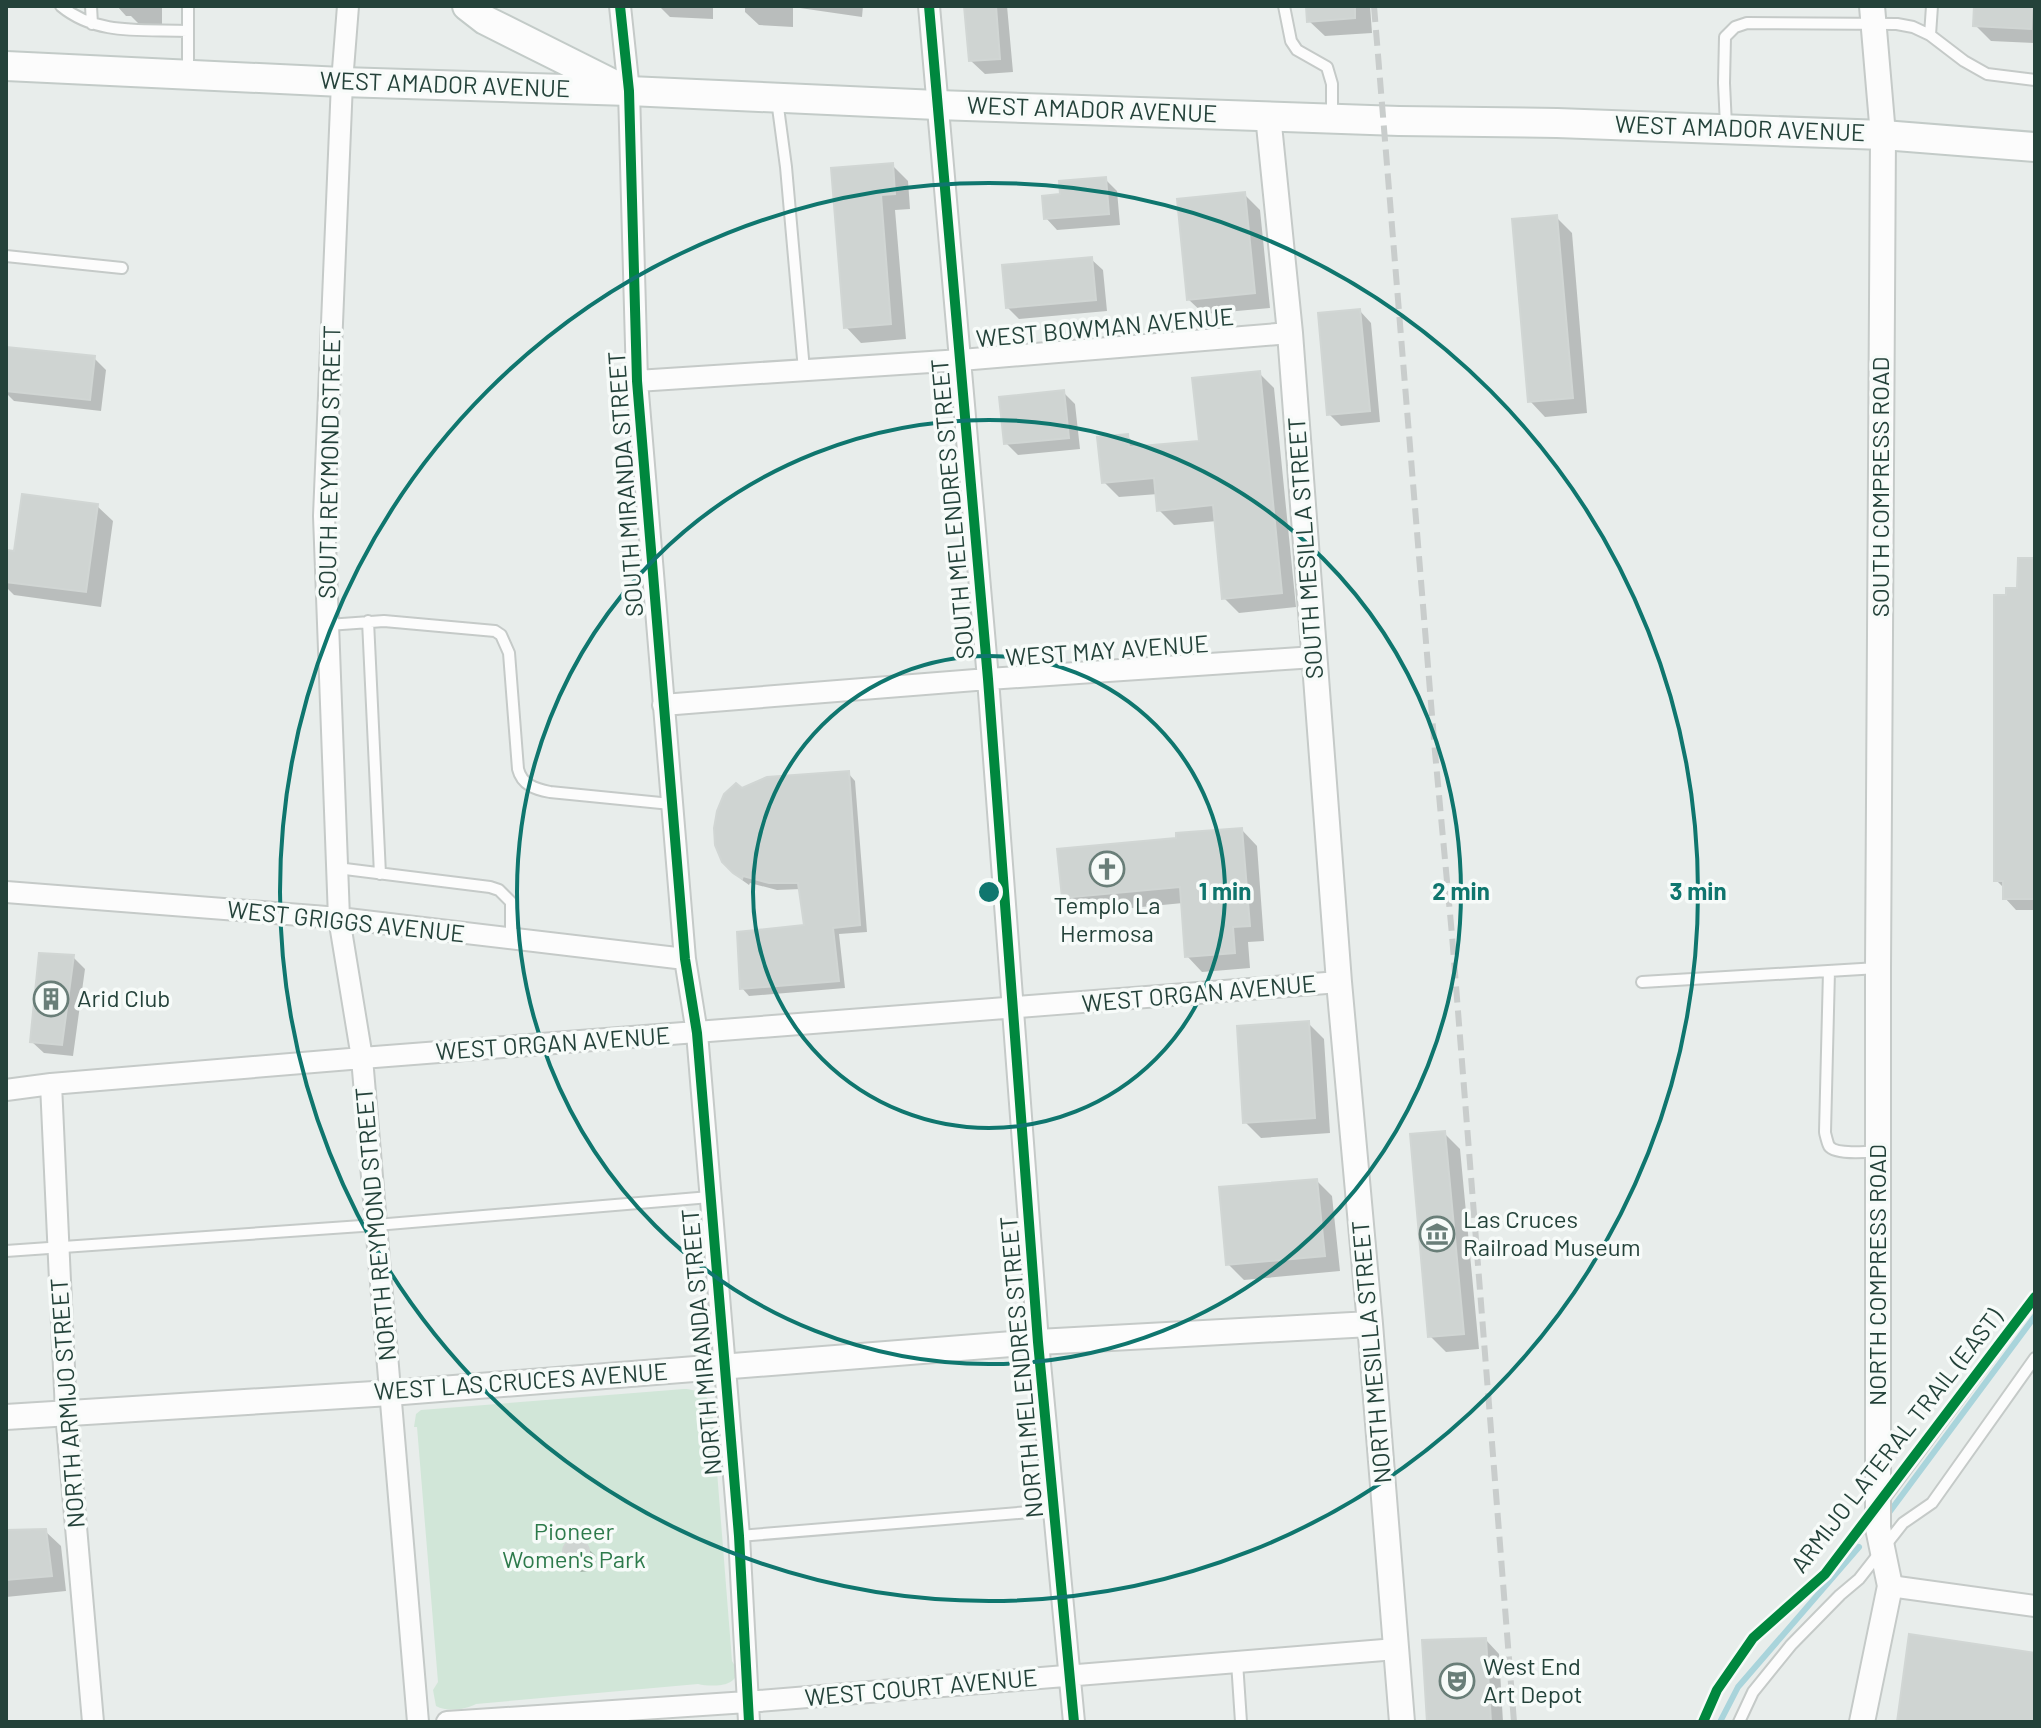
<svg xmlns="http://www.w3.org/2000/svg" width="2041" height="1728" viewBox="0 0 2041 1728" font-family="Barlow,sans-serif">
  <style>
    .green { fill: #d1e6d8 }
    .shadow { fill: #0003 }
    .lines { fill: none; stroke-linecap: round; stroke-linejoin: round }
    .stream { stroke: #a9d4db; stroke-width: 6 }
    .building { fill: #cfd4d2; stroke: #d1d6d4; stroke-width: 2 }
    .service-casing { stroke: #c5cac8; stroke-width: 14 }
    .minor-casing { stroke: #c5cac8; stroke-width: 24 }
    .tertiary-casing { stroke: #c5cac8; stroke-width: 28 }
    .secondary-casing { stroke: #c3cbc8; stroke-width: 32 }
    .service { stroke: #fcfcfc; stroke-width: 10 }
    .minor { stroke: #fcfcfc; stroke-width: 20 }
    .tertiary { stroke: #fcfcfc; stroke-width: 24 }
    .secondary { stroke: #fcfcfc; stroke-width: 28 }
    .rail { stroke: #c9cdcc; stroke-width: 6; stroke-dasharray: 16 8; stroke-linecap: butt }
    .cycleway-casing { stroke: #f7fbf9; stroke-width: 15 }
    .cycleway { stroke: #00873e; stroke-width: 10 }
    .ring { fill: none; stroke: #0f766e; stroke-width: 4 }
    .labels { text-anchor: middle; stroke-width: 7; stroke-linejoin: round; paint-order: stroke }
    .street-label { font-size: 24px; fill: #24423a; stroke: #f7fbf9 }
    .poi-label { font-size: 24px; fill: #24423a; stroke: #f7fbf9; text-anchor: start }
    .park-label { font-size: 24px; fill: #2d7a4b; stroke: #f7fbf9 }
    .centre { fill: #0f766e; stroke: #f7fbf9; stroke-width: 4 }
    .ring-label { font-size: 24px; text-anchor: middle; font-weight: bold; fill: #0f766e; stroke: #f7fbf9; stroke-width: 7; stroke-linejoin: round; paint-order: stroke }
  </style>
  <rect width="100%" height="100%" fill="#e8edeb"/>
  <path class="green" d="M684,1389C696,1389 709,1395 712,1408L732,1661C748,1686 715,1688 698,1684L476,1704C465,1710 447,1712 436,1706L433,1690L438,1682L417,1427H414L416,1414L421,1410Z"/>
  <path class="shadow" d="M117,6H162V25L141,26L131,16H126Z
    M659,6H713V19L670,17Z
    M745,6H863L862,17L793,7V27L759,25L745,12Z
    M966,6H1007L1013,72L985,74L971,61Z
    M1308,6H1370L1372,33L1325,36L1309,21Z
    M1976,6H2035V43L1991,41L1975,25Z
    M892,165L908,181L910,209L895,210L906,339L861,343L846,327L833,170Z
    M1106,180L1117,191L1120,225L1057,230L1046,218L1063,196Z
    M1245,195L1260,210L1270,308L1204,314L1188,299Z
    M1556,217L1572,233L1587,413L1545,417L1530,401Z
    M1091,259L1103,270L1107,311L1019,319L1008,308Z
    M1360,311L1371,323L1380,422L1341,426L1329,414Z
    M6,355L94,358L106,370L101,411L14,401L6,393Z
    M1259,373L1274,388L1296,607L1239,613L1224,598L1217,521L1174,525L1159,510L1158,494L1119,497L1104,482L1127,436L1139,448L1201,442Z
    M1063,392L1075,404L1080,449L1018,455L1006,443Z
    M97,506L113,521L101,607L14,595L6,587V552L16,554Z
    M2035,560V910H2016L2005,898V889L1996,880L2008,597L2019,590Z
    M848,773L855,781L867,932L839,934L845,988L749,996L742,988L806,927L801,889L777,890L750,883L749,885L742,880L724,861L742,790Z
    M1242,830L1257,846L1264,941L1248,942L1250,968L1202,972L1187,956L1183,903L1080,913L1064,898L1178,839Z
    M73,957L85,969L73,1056L44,1053L32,1042Z
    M1308,1023L1324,1039L1330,1133L1261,1138L1245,1122Z
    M1444,1133L1460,1149L1479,1349L1446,1352L1430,1336Z
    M1317,1181L1332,1196L1340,1271L1244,1280L1228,1264Z
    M45,1531L61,1546L66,1591L6,1597V1532Z
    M579,1541L595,1555L596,1564L590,1571L581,1572L565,1558V1549L571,1542Z
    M1486,1640L1499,1654L1503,1722H1429Z"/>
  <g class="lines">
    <path class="stream" d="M1888,1514L2035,1316
      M1720,1722L1738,1687L1859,1547"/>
  </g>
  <path class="building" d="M964,6H996L1000,59L969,61Z
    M1306,6H1355V18L1307,22Z
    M1974,6H2032L2031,29L1973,26Z
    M893,163L895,194L881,195L891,324L844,328L831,168Z
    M1106,177L1109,214L1044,219L1042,196L1060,194L1059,181Z
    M1245,192L1255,293L1187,300L1177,199Z
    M1557,215L1573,398L1528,402L1512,219Z
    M1092,257L1096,300L1006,308L1002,265Z
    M1360,309L1370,411L1327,415L1318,313Z
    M6,347L95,356L90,400L6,391Z
    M1260,371L1282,593L1222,599L1213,505L1157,511L1154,478L1102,483L1097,437L1128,434L1129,447L1199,441L1192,378Z
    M1064,390L1069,438L1004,444L999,397Z
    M22,494L98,504L86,592L6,582V550L14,551Z
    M2018,558H2035V899H2003V881H1994V595H2006V588H2017Z
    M849,771L860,925L833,928L839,981L740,989L737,932L804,925L798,883H769L743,876L742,879L733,873L722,862L715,845L714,828L717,811L724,794L736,783L742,788L767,777Z
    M1242,828L1250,926L1233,927L1235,953L1185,957L1180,887L1062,898L1057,849L1176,838V833Z
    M39,953L74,955L62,1045L30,1042Z
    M1309,1021L1315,1118L1243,1123L1237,1026Z
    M1445,1131L1464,1334L1428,1337L1410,1134Z
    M1317,1179L1325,1256L1226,1265L1219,1187Z
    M46,1529L52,1576L6,1580V1530Z
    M563 1552a13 13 0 1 1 26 0a13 13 0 1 1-26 0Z
    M1909,1634L2035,1653V1722H1897Z
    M1486,1638L1491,1722H1427L1422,1640Z"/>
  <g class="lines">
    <g class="service-casing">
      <path id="service" d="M61,6C97,36 143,29 188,31
        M91,6L92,24
        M188,6V73
        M1284,6L1291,41L1297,50L1327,67L1332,84V116
        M1930,35L1932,6
        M777,100L786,167L804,370
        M1726,126L1724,83L1725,37L1735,27L1747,23L1897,24L1913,27L1930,35L1964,61L1987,74L2035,80
        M6,256L122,268
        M368,621L380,874
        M328,625L384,621L495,631L501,635L509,653L518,769C522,785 535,789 550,792L671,804
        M337,868L490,887L499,890L511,902V939
        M1829,971L1825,1132C1825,1133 1828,1145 1829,1146C1835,1155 1867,1152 1877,1151
        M1642,982L1878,968
        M6,1251L376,1225L710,1197
        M1884,1499L2035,1297
        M739,1536L1054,1510
        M1237,1662L1241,1722
        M1703,1722L1717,1690L1753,1638L1825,1574L1874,1511
        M1739,1722L1753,1692L1791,1645L1840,1595L1859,1579L1903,1523L1932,1503L2035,1358"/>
    </g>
    <g class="minor-casing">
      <path id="minor" d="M348,6L342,82L324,516L339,918L362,1058L418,1722
        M620,6L629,91L637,381L685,959L697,1033L739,1536L749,1722
        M929,6L988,679L1038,1342L1074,1722
        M637,381L961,360L1290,333
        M663,705L988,679L1315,657
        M6,892L339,918L685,959
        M51,1084L66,1412L93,1722
        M6,1090L51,1084L362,1058L1339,982
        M1890,1586L2035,1606
        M447,1722L747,1702L1396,1649"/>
    </g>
    <g class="tertiary-casing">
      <path id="tertiary" d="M1268,115L1290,333L1339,982L1370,1324L1402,1722
        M6,1417L390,1393L1038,1342L1370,1324
        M1862,1722L1890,1586L1878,1528V968L1883,135L1872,6"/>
    </g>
    <g class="secondary-casing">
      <path id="secondary" d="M467,6L485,20L621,88
        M6,66L342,82L629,91L937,105L1399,121L1557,123L1883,135L2035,147"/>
    </g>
    <use href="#service" class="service"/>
    <use href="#minor" class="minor"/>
    <use href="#tertiary" class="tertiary"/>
    <use href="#secondary" class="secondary"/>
    <path class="rail" d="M1374,6L1435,752L1452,935L1514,1722"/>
    <g class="cycleway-casing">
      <path id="cycleway" d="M620,6L629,91L637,381L685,959L697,1033L739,1536L749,1722
        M929,6L988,679L1038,1342L1074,1722
        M1703,1722L1717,1690L1753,1638L1825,1574L2035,1297"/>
    </g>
    <use href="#cycleway" class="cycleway"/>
  </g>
  <g class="ring">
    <circle cx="989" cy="892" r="236"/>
    <circle cx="989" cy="892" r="472"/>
    <circle cx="989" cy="892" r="709"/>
  </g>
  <defs>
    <g id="church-ring" transform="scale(1.8)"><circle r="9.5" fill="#f7fbf9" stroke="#697e78" stroke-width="1.5"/><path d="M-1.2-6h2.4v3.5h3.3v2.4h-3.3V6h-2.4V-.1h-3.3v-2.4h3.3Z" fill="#697e78"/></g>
    <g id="building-ring" transform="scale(1.8)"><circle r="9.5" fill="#f7fbf9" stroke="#697e78" stroke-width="1.5"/><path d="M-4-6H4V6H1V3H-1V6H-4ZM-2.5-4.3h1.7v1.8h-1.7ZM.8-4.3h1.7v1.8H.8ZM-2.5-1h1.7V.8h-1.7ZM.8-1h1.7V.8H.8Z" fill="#697e78"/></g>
    <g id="museum-ring" transform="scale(1.8)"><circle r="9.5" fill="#f7fbf9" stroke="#697e78" stroke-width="1.5"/><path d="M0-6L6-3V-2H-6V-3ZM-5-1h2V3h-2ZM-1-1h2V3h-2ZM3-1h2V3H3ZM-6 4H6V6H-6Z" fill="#697e78"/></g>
    <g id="theatre-ring" transform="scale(1.8)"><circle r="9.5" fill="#f7fbf9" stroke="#697e78" stroke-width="1.5"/><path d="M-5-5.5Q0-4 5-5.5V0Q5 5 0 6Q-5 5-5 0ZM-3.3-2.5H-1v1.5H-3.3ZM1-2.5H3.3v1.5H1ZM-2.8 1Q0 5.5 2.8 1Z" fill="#697e78"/></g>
  </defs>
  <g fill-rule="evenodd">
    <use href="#church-ring" x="1107" y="869"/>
    <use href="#building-ring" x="51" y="999"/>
    <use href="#museum-ring" x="1437" y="1234"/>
    <use href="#theatre-ring" x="1457" y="1681"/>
  </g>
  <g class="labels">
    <g class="street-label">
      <text transform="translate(445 85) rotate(2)" y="8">WEST AMADOR AVENUE</text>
      <text transform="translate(1092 110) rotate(2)" y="8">WEST AMADOR AVENUE</text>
      <text transform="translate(1740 129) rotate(2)" y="8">WEST AMADOR AVENUE</text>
      <text transform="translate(1105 328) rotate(-5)" y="8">WEST BOWMAN AVENUE</text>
      <text transform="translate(330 462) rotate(-89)" y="8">SOUTH REYMOND STREET</text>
      <text transform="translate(626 484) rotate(-94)" y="8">SOUTH MIRANDA STREET</text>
      <text transform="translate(1881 487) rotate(-90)" y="8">SOUTH COMPRESS ROAD</text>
      <text transform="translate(953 509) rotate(-95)" y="8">SOUTH MELENDRES STREET</text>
      <text transform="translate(1306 548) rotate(-94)" y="8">SOUTH MESILLA STREET</text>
      <text transform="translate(1107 651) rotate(-4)" y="8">WEST MAY AVENUE</text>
      <text transform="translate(346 922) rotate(6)" y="8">WEST GRIGGS AVENUE</text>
      <text transform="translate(1199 994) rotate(-5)" y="8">WEST ORGAN AVENUE</text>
      <text transform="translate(553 1044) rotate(-4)" y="8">WEST ORGAN AVENUE</text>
      <text transform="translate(376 1224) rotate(-95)" y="8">NORTH REYMOND STREET</text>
      <text transform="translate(1878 1275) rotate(-90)" y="8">NORTH COMPRESS ROAD</text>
      <text transform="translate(702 1342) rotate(-95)" y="8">NORTH MIRANDA STREET</text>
      <text transform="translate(1372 1352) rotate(-95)" y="8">NORTH MESILLA STREET</text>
      <text transform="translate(1022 1367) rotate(-95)" y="8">NORTH MELENDRES STREET</text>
      <text transform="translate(521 1382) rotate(-4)" y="8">WEST LAS CRUCES AVENUE</text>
      <text transform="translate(68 1403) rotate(-94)" y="8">NORTH ARMIJO STREET</text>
      <text transform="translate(1897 1441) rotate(-52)" y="8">ARMIJO LATERAL TRAIL (EAST)</text>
      <text transform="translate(921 1688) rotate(-5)" y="8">WEST COURT AVENUE</text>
    </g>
    <g class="poi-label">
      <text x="1107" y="914" text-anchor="middle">Templo La<tspan x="1107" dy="28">Hermosa</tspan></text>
      <text x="77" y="1007">Arid Club</text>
      <text x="1463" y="1228">Las Cruces<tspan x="1463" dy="28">Railroad Museum</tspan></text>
      <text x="1483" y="1675">West End<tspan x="1483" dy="28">Art Depot</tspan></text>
    </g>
    <g class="park-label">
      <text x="574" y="1540">Pioneer<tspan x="574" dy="28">Women's Park</tspan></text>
    </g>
  </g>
  <circle cx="989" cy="892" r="12" class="centre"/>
  <g class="ring-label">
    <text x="1225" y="900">1 min</text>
    <text x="1461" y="900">2 min</text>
    <text x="1698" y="900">3 min</text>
  </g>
  <rect width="2041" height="1728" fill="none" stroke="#24423a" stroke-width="16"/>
</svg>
